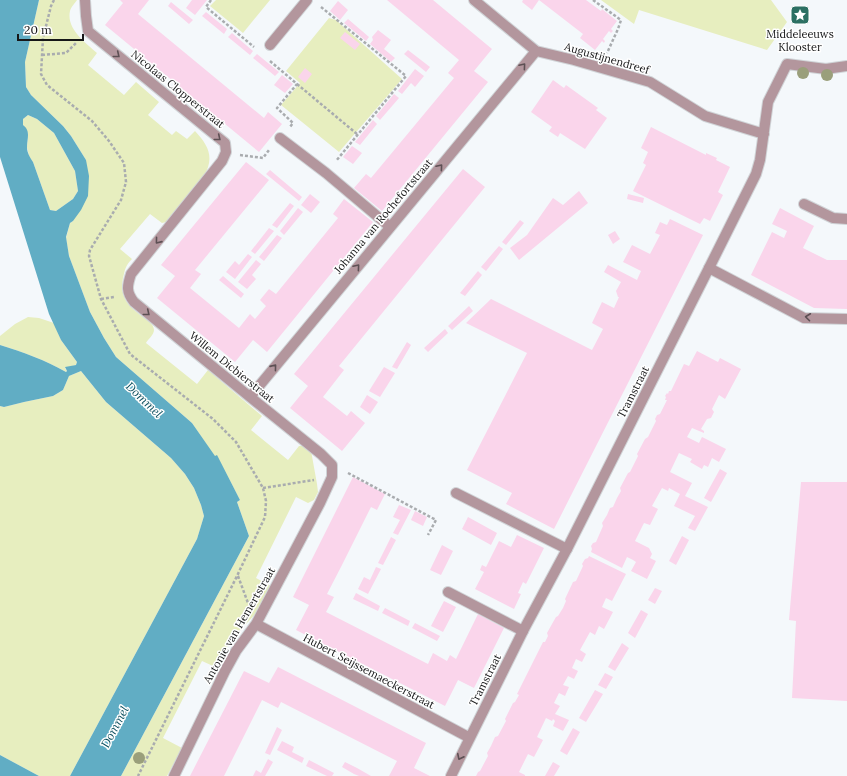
<svg xmlns="http://www.w3.org/2000/svg" width="847" height="776" viewBox="0 0 847 776" font-family="Lora,serif">
  <style>
    .green { fill: #e7eebf }
    .water { fill: #61adc4; fill-rule: evenodd }
    .building { fill: #fad5eb }
    .lines { fill: none; stroke-linecap: round; stroke-linejoin: round }
    .lane-casing { stroke: #d0d4d7; stroke-width: 12 }
    .street-casing { stroke: #d0d4d7; stroke-width: 12 }
    .path { stroke: #a9acaf; stroke-width: 2.5; stroke-dasharray: 3 2; stroke-linecap: butt }
    .lane { stroke: #b3969d; stroke-width: 10 }
    .street { stroke: #b3969d; stroke-width: 10 }
    .tree { fill: #9a9f7b }
    .oneway { stroke: #5d5054 }
    .labels { text-anchor: middle; stroke-width: 3; stroke-linejoin: round; paint-order: stroke }
    .poi-label { font-size: 11px; fill: #161718; stroke: #fff }
    .street-label { font-size: 11px; fill: #161718; stroke: #fff }
    .water-label { font-size: 12px; font-style: italic; fill: #094d5d; stroke: #fff }
  </style>
  <rect width="100%" height="100%" fill="#f4f8fb"/>
  <path class="green" d="M39,0H77C75,3 71,7 70,11C66,29 86,43 97,53L88,65L124,95L136,82L159,102L148,115L172,135L176,131L187,139L195,131C208,145 215,157 204,176L166,222L162,223L150,214L120,249L132,259C125,266 125,270 123,278C116,312 154,316 154,330C154,335 148,339 146,343L197,384L208,370L262,416L251,430L288,460L299,446L310,445L317,484L318,492L314,500L308,503L296,497L256,578L271,586L259,610L234,637L213,666L202,661L163,738L182,748L167,776H121L249,536L237,502L240,500L217,456L215,457L192,423L116,357L104,338L90,312L69,256L66,238L70,223L73,221L86,160L71,136L63,126L31,95L26,87L25,62Z
    M216,0H270L243,33L210,6Z
    M601,0H771L787,22L767,50L639,10L634,24Z
    M329,18L336,20L402,79L339,152L281,105L300,83L286,71Z
    M28,115L37,119L54,133L75,171L78,191L73,199L56,211L50,210L33,162L29,156L27,147L28,134L23,125V119Z
    M28,317L39,318L54,323L61,340L77,362L76,365L65,368L67,371L66,372C45,360 23,352 0,345V336L15,324Z
    M81,371L106,402L171,458L185,474L194,488L201,505L204,516L197,539L70,776H39L0,755V406L4,407L24,402L53,396L63,390L69,376Z"/>
  <path class="water" d="M0,0H39L25,62L26,87L31,95L63,126L71,136L86,160L89,176L88,196L81,210L73,221L70,223L66,237L69,256L90,312L104,338L116,357L192,423L215,456L217,455L240,500L237,502L249,536L121,776H70L197,539L204,516L201,505L194,488L185,474L171,458L106,402L81,371L69,376L63,390L53,396L24,402L4,407L0,406V345C23,352 45,360 66,372L67,371L65,367L76,365L77,362L61,340L49,314L0,157ZM28,115L37,119L54,133L75,171L78,191L73,199L56,211L50,210L33,162C30,157 27,153 27,147C27,138 31,131 23,125V119Z
    M0,755L39,776H0Z"/>
  <path class="building" d="M120,0H149L138,14L264,118L268,112L282,124L259,152L105,25L123,3Z
    M192,0H207L195,15L186,8Z
    M387,0H433L492,49L474,71L488,82L382,211L354,188L366,174L371,178L454,78L448,73L459,60Z
    M523,0H586L601,11L602,9L617,21L611,29L613,31L611,33L609,31L603,39L605,41L604,43L602,41L595,50L580,38L583,34L539,0L532,10L522,2Z
    M338,1L348,10L340,20L330,11Z
    M171,2L193,20L189,24L168,6Z
    M206,12L227,29L224,34L202,16Z
    M348,19L369,37L366,41L344,23Z
    M378,30L391,40L384,49L395,58L391,62L370,44L373,40L372,37Z
    M345,32L360,44L355,50L340,38Z
    M232,33L253,51L250,55L228,37Z
    M408,50L430,67L426,72L404,54Z
    M257,54L279,72L275,76L253,58Z
    M305,68L312,74L305,83L298,77Z
    M415,69L424,76L415,87L411,83L402,94L398,91Z
    M282,75L293,84L285,93L274,85Z
    M553,80L564,88L566,85L598,108L596,110L607,118L585,149L560,133L558,137L549,131L552,127L531,112Z
    M394,94L399,98L380,120L376,116Z
    M373,120L377,124L360,145L355,142Z
    M651,127L706,155V153L717,158L716,160L730,167L718,192L723,195L710,221L704,218L700,224L633,191L646,165L643,163L648,152L641,148Z
    M352,146L362,153L353,164L343,157Z
    M246,162L269,180L195,270L201,274L190,288L239,328L250,314L255,319L266,306L260,300L269,289L276,294L338,218L333,214L344,199L373,222L267,352L253,340L235,362L157,298L175,276L161,265Z
    M463,169L485,187L339,366L344,370L323,397L347,416L351,411L365,423L342,451L290,408L308,386L294,374Z
    M270,170L302,197L299,201L266,174Z
    M579,191L588,203L519,260L510,248L527,235L553,198L563,205Z
    M310,194L320,202L311,213L301,205Z
    M628,194L644,198L643,203L627,199Z
    M290,203L294,206L277,228L272,225Z
    M298,208L303,212L284,235L280,231Z
    M780,208L814,226L803,248L827,260H847V309L814,308L751,275L772,232L784,238L787,231L772,224Z
    M670,219L703,235L554,529L506,504L512,493L467,470L527,353L466,323L491,299L592,350L603,329L592,323L602,302L614,308L619,297H618L616,291L621,282L604,272L608,265L637,280L641,271L623,262L632,245L650,254L660,235L655,233L660,222L667,225Z
    M520,220L524,223L506,245L502,242Z
    M269,228L274,231L255,254L251,251Z
    M615,231L620,239L613,244L608,235Z
    M277,235L282,238L264,261L259,257Z
    M499,246L503,249L486,271L481,267Z
    M248,254L252,257L235,279L226,272L235,261L239,265Z
    M256,260L261,264L252,275L256,279L247,289L238,282Z
    M478,271L482,275L465,296L460,293Z
    M223,276L244,294L241,298L219,280Z
    M469,306L473,311L452,330L448,326Z
    M445,329L448,333L428,352L424,348Z
    M407,342L411,345L397,369L392,367Z
    M697,351L718,362L720,358L741,369L725,399L719,395L712,409L714,412L711,418L707,419L701,429L704,431V433L692,428L687,437L699,443L702,437L726,449L719,462L712,458L708,467L704,465L702,469L690,462L692,459L679,453L670,472L692,483L685,496L708,507L695,531L688,528L695,516L674,506L680,494L669,488L668,491L662,488L652,506L658,509L650,525L644,523L635,541L649,548L652,554L650,558L656,561L647,579L631,571L636,562L633,560L627,557L622,568L591,552L592,549L591,546L593,543L596,542L603,526L602,523L607,515L610,508L613,507L617,498L621,491L620,488L628,473L630,472L638,456L637,454L645,439L648,437L656,421L655,419L657,415L660,414L667,400H665L666,397L665,396L667,393L668,394L669,391H671L684,364L689,366Z
    M384,367L395,373L380,397L369,391Z
    M367,395L378,402L370,414L360,407Z
    M720,469L727,473L711,502L704,498Z
    M353,477L385,494L377,510L371,507L342,565L327,594L334,597L326,612L428,664L433,653L447,661L450,655L456,659L478,614L504,628L474,688L458,680L445,706L296,630L309,605L293,597Z
    M801,482H847V701L792,698L796,621L789,620Z
    M399,505L411,510L398,535L393,533L400,520L393,517Z
    M415,511L427,517L423,526L411,520Z
    M468,517L497,533L491,545L462,529Z
    M517,535L544,548L526,584L523,582L518,593L521,594L514,609L475,589L484,572L480,570L482,565L486,567L499,541L511,547Z
    M682,536L689,540L676,565L669,561Z
    M391,537L396,540L383,565L378,563Z
    M442,545L453,551L441,575L430,570Z
    M589,556L626,574L612,601L606,598L602,607L613,612L604,629L599,626L595,635L590,632L580,650L586,654L582,662L576,659L572,668L578,671L574,679L568,676L563,685L569,687L565,696L559,693L554,703L560,706L555,714L569,720L563,731L553,726L555,721L553,719L552,721L546,718L537,737L543,740L534,757L528,754L519,772L525,775V776H476L478,772L480,771L488,756L487,753L491,746L495,737L498,736L506,721L505,719L513,703L515,702L519,695L517,694L543,642H545L548,636L547,633L552,624L556,617L558,616L563,608L566,601L565,599L573,582L576,581L583,566L582,564L585,559L588,558Z
    M376,567L381,569L368,594L358,589L364,577L370,580Z
    M655,588L662,591L655,604L648,600Z
    M356,593L380,606L378,611L353,599Z
    M444,601L456,607L443,632L431,626Z
    M385,608L410,621L408,626L382,613Z
    M641,610L648,614L635,638L628,633Z
    M415,623L440,636L437,641L412,628Z
    M622,643L629,648L615,671L608,667Z
    M278,667L426,743L414,768L430,776H389L397,761L281,702L278,708L262,700L224,776H190L244,671L269,683Z
    M605,673L613,677L606,689L598,685Z
    M595,690L603,694L586,722L579,718Z
    M277,727L282,730L270,755L265,753Z
    M573,728L580,732L567,755L560,751Z
    M282,741L294,747L292,752L304,758L302,763L277,750Z
    M268,759L273,762L265,776H253L256,770L261,773Z
    M309,760L334,773L332,776H327L306,766Z
    M345,762L357,768L371,776H359L354,774L342,767Z
    M553,762L560,766L554,776H545Z"/>
  <g class="lines">
    <g class="lane-casing">
      <path id="lane" d="M270,45L307,0
        M280,138L326,173L390,227
        M804,204L833,218L847,219
        M709,268L804,318L847,319
        M456,493L567,549
        M448,592L523,631"/>
    </g>
    <g class="street-casing">
      <path id="street" d="M85,0L86,16L88,31L225,143L226,152L222,161L131,274C127,286 126,292 134,302L250,397L321,454L332,465V477L320,503L256,624L236,651L225,671L174,776
        M474,0L536,51L574,60L650,82L705,116L764,134
        M250,397L536,51
        M256,624L470,738
        M451,776L523,631L567,549L709,268L756,174L760,160L768,102L787,64L826,69L847,66"/>
    </g>
    <path class="path" d="M54,0L51,6L43,38L41,74L47,85L92,121L109,141L124,163L126,182L121,200L90,250L89,256L101,299L130,354L213,419L236,442L263,488L266,501L265,517L237,576L138,776
      M211,0L206,7L254,47
      M593,0L621,20L618,29L607,53
      M321,7L406,76L336,161
      M42,55L66,53L77,42
      M270,61L297,84L277,108L293,123L290,127
      M297,84L357,134
      M240,155L263,158L269,150
      M101,299L114,297
      M348,473L436,520L428,535
      M263,488L314,480
      M238,576L248,603"/>
    <use href="#lane" class="lane"/>
    <use href="#street" class="street"/>
  </g>
  <g class="tree">
    <circle cx="803" cy="73" r="6"/>
    <circle cx="827" cy="75" r="6"/>
    <circle cx="139" cy="758" r="6"/>
  </g>
  <defs><path id="oneway-chevron" d="M-2-3.5L2.5 0L-2 3.5" fill="none" stroke-width="1.6" stroke-linecap="round" stroke-linejoin="round"/></defs>
  <g class="oneway">
    <use href="#oneway-chevron" transform="translate(117 55) rotate(39)"/>
    <use href="#oneway-chevron" transform="translate(523 66) rotate(-50)"/>
    <use href="#oneway-chevron" transform="translate(218 138) rotate(39)"/>
    <use href="#oneway-chevron" transform="translate(440 167) rotate(-50)"/>
    <use href="#oneway-chevron" transform="translate(158 241) rotate(129)"/>
    <use href="#oneway-chevron" transform="translate(357 267) rotate(-50)"/>
    <use href="#oneway-chevron" transform="translate(147 313) rotate(39)"/>
    <use href="#oneway-chevron" transform="translate(808 317) rotate(-173)"/>
    <use href="#oneway-chevron" transform="translate(274 367) rotate(-51)"/>
    <use href="#oneway-chevron" transform="translate(460 757) rotate(116)"/>
  </g>
  <defs>
    <g id="sight-square" transform="scale(1)"><rect x="-9" y="-9" width="18" height="18" rx="4" fill="#2c7063" stroke="#fff"/><path d="M0-6L1.8-2.2L6-1.7L2.9 1.2L3.7 5.4L0 3.3L-3.7 5.4L-2.9 1.2L-6-1.7L-1.8-2.2Z" fill="#fff"/></g>
  </defs>
  <g fill-rule="evenodd">
    <use href="#sight-square" x="800" y="15"/>
  </g>
  <g class="labels">
    <g class="poi-label">
      <text x="800" y="38">Middeleeuws<tspan x="800" dy="13">Klooster</tspan></text>
    </g>
    <g class="street-label">
      <text transform="translate(607 58) rotate(16)" y="4">Augustijnendreef</text>
      <text transform="translate(178 89) rotate(39)" y="4">Nicolaas Clopperstraat</text>
      <text transform="translate(383 216) rotate(-50)" y="4">Johanna van Rochefortstraat</text>
      <text transform="translate(232 367) rotate(39)" y="4">Willem Dicbierstraat</text>
      <text transform="translate(633 392) rotate(-63)" y="4">Tramstraat</text>
      <text transform="translate(239 625) rotate(-60)" y="4">Antonie van Hemertstraat</text>
      <text transform="translate(369 671) rotate(28)" y="4">Hubert Seijssemaeckerstraat</text>
      <text transform="translate(485 680) rotate(-63)" y="4">Tramstraat</text>
    </g>
    <g class="water-label">
      <text transform="translate(144 400) rotate(44)" y="4">Dommel</text>
      <text transform="translate(115 727) rotate(-62)" y="4">Dommel</text>
    </g>
  </g>
  <path d="M18 34v6h65v-6" fill="none" stroke="#161718" stroke-width="2"/>
  <text x="24" y="34" font-size="12" fill="#161718" stroke="#ffffff" stroke-width="3" paint-order="stroke">20 m</text>
</svg>
